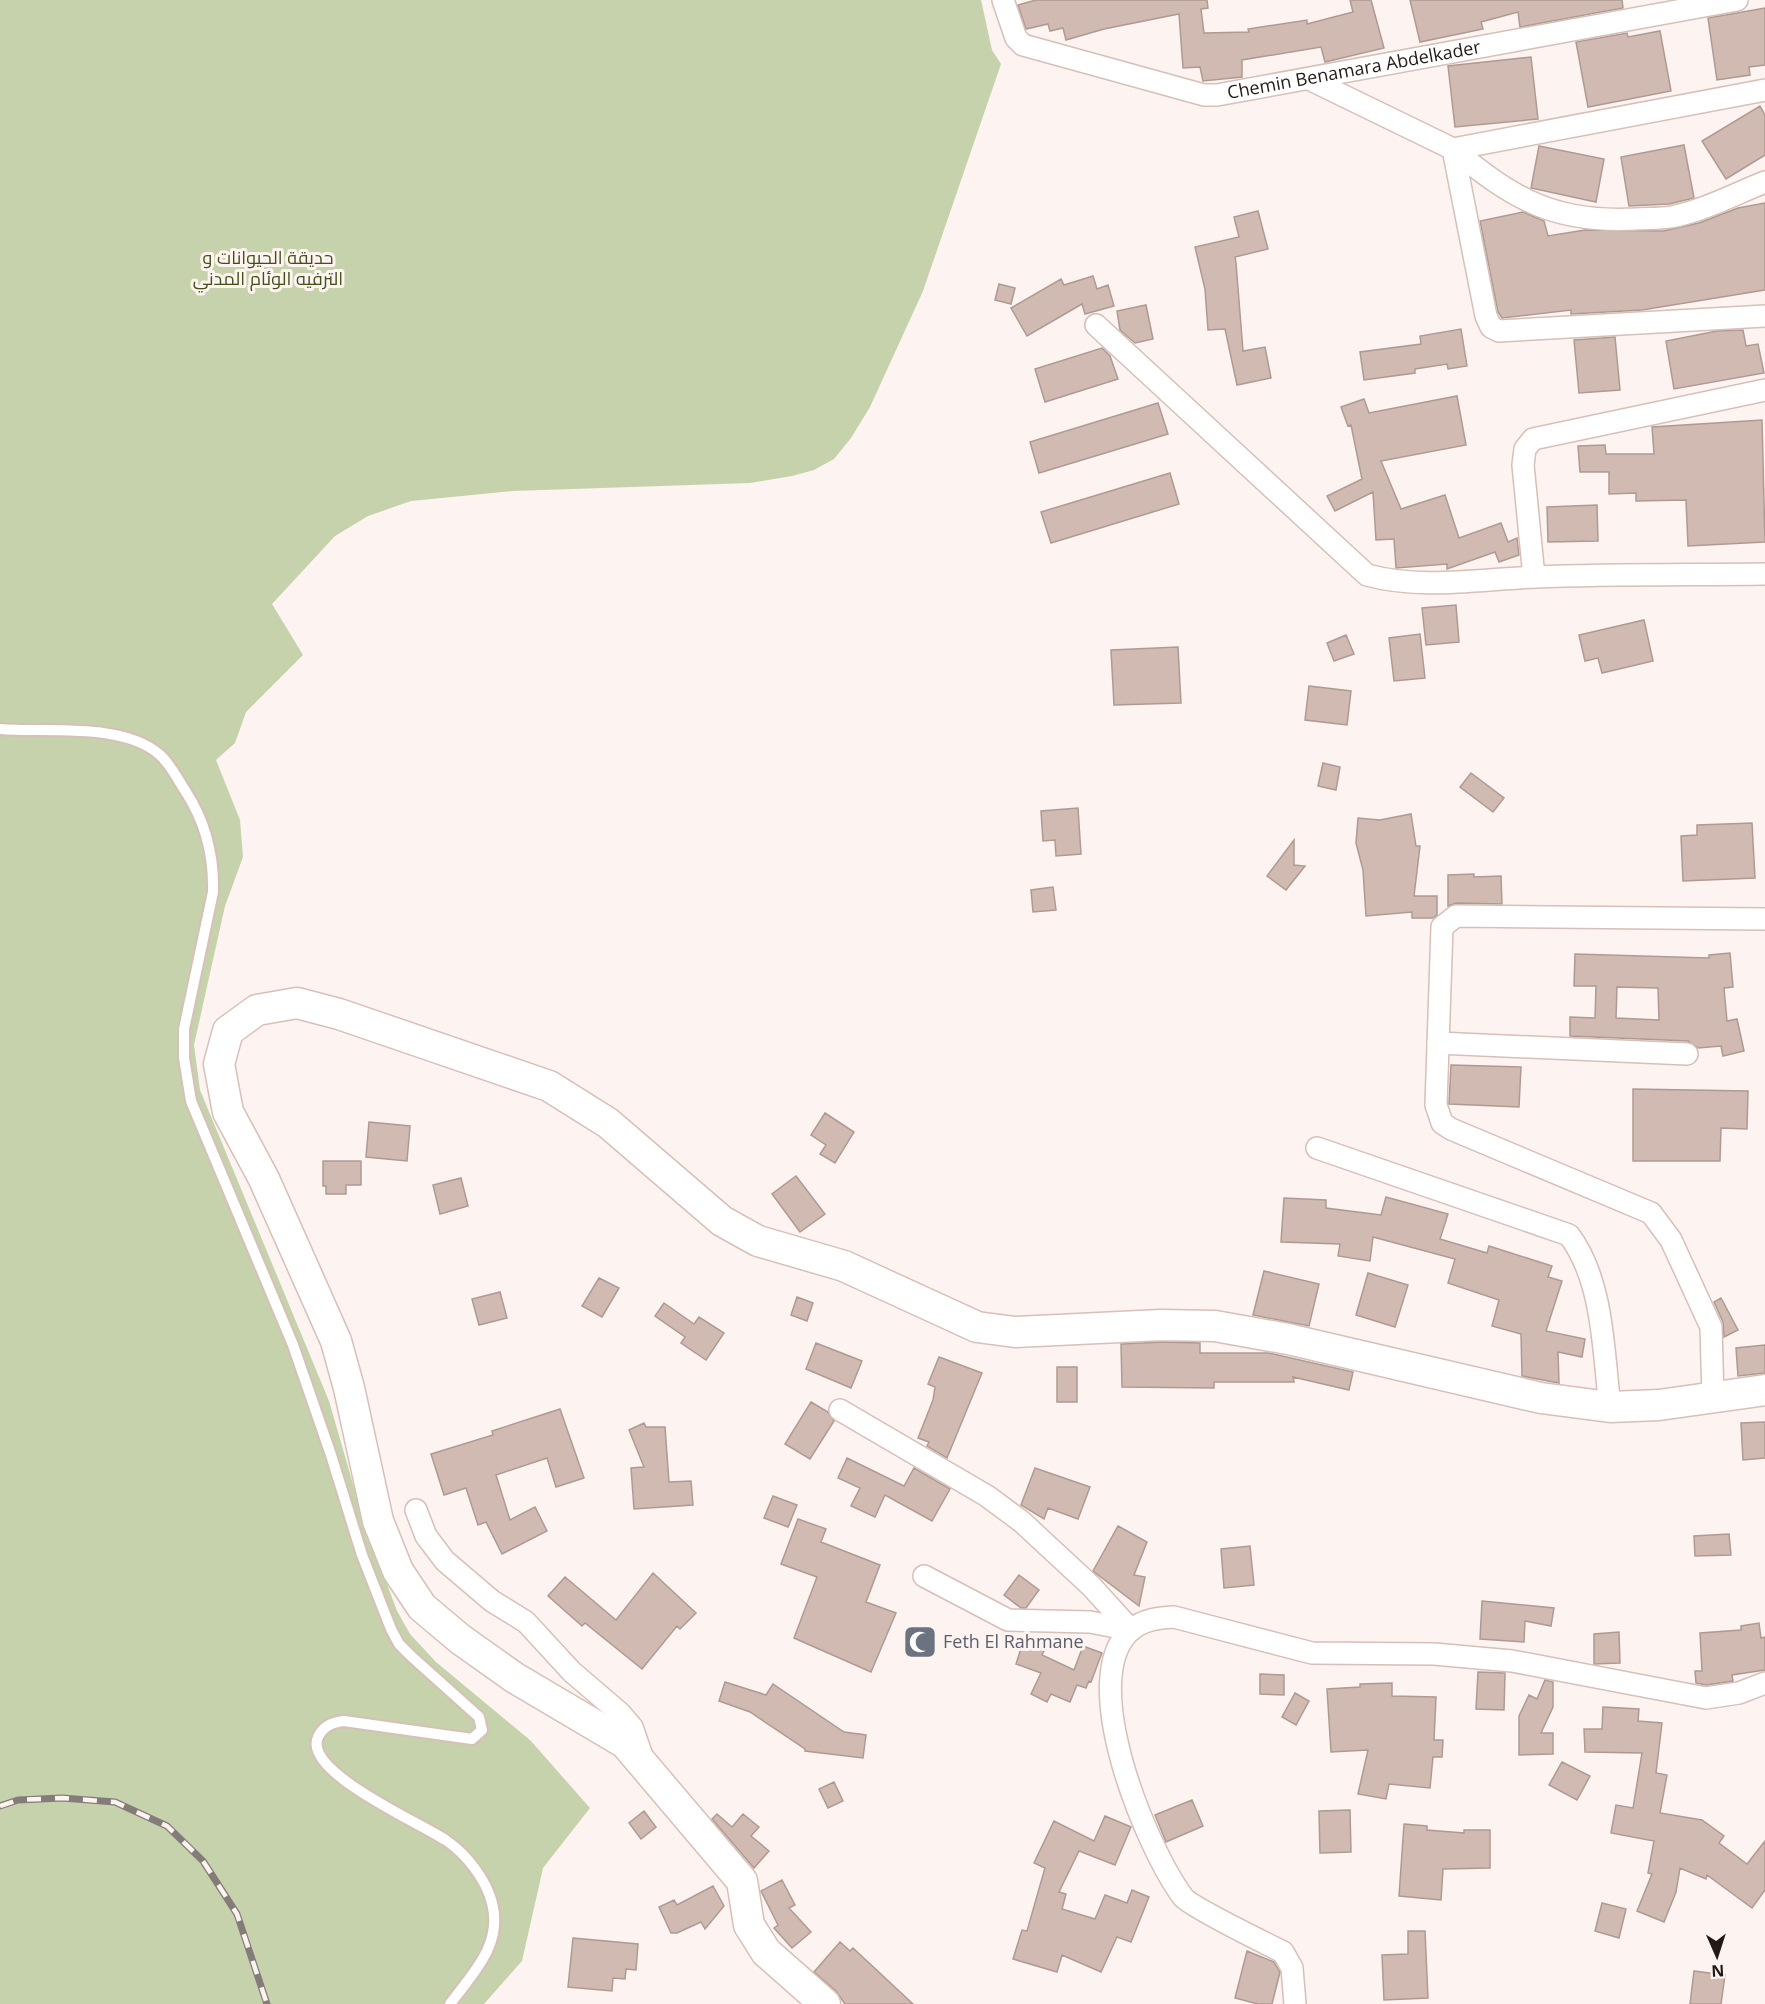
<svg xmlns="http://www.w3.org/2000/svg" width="1765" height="2004" viewBox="0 0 1765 2004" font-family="'Open Sans',Cairo,sans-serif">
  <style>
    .green { fill: #c5d2ab }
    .building { fill: #d0bab2; stroke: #af9a93; stroke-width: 1.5; fill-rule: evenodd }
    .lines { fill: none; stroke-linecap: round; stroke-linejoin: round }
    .lane-casing { stroke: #d6c0b7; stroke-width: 14 }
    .street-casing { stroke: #d6c0b7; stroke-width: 24 }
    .secondary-casing { stroke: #d6c0b7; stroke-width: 33 }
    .lane { stroke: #fff; stroke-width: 10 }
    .street { stroke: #fff; stroke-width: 21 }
    .secondary { stroke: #fff; stroke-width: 30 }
    .rail-casing { stroke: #847c78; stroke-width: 7 }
    .rail { stroke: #fdf3f0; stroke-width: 4.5; stroke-dasharray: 14; stroke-linecap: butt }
    .labels { text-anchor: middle; stroke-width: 6; stroke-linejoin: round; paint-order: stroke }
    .street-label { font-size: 18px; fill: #211a16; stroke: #fdf3f0 }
    .park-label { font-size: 18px; fill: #425118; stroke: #fdf3f0 }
    .worship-label { font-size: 18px; fill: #5b616d; stroke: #fdf3f0; text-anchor: start }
  </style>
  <rect width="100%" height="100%" fill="#fdf3f0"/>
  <path class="green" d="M0,0H981L992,50L1001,64L923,291L870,407L851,438L834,459L814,470L792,476L750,483L513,491L411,501L368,516L335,536L272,604L303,655L246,712L235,743L216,760L240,820L243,857L225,906L194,1045L200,1090L329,1401L364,1522L397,1611L410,1634L436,1662L531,1741L590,1808L543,1868L522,1961L484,2004H0Z"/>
  <path class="building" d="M1036,0H1207L1208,8L1201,9L1204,33L1249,32L1248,29L1307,20V24L1353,12L1350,0H1371L1384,48L1325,62L1321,47L1242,60V77L1203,81L1200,67L1183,68L1179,14L1104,29L1066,40L1063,28L1050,31L1048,24L1026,29L1018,5Z
    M1410,0H1622L1623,8L1520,27L1518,12L1481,22L1483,29L1420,42Z
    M1765,8V65L1749,67L1750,75L1717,80L1708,18Z
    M1660,31L1671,91L1588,107L1576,42L1627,33L1628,37Z
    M1531,57L1538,119L1455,127L1448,66Z
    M1760,106L1765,115V155L1726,179L1702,141Z
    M1684,145L1694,198L1669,204L1629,206L1621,157Z
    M1539,146L1604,159L1596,202L1531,188Z
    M1765,203V290L1642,310L1571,314V310L1502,318L1498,312L1480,221L1523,212L1544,221L1548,236L1585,230L1663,231L1699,223L1738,208Z
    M1258,211L1268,249L1235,257L1236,263L1243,351L1265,347L1271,378L1237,385L1225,329L1208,330L1205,289L1195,247L1239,237L1234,217Z
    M1093,276L1097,289L1108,285L1114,306L1085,314L1082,304L1027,336L1011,308L1061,279L1064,285Z
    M999,284L1015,288L1011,304L995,300Z
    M1146,305L1153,339L1135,343L1120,330L1117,311Z
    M1461,329L1467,366L1448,369L1447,364L1415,369V373L1364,380L1360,352L1421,344L1420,336Z
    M1743,330L1746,346L1758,344L1764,373L1674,389L1666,341L1717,331Z
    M1615,337L1620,390L1579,393L1574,340Z
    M1102,348L1110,356L1118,379L1045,402L1035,369Z
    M1457,396L1466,445L1381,461L1401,509L1445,495L1459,538L1501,523L1508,542L1517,538L1519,555L1499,562L1495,552L1447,569V564L1396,568L1394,539L1376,540L1373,492L1335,511L1327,496L1362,479L1351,425L1348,426L1341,407L1364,399L1369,413Z
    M1158,403L1168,434L1039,473L1030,442Z
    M1762,420L1765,542L1688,546L1686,500L1636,501V493L1609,494V472H1580L1578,446L1605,445L1606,454H1654L1652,427Z
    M1170,473L1179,504L1051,543L1041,512Z
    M1597,505L1598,541L1548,542L1547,507Z
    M1456,605L1459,642L1426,645L1422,608Z
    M1644,620L1653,661L1602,673L1598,658L1585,661L1579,635Z
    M1420,634L1425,678L1394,681L1389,638Z
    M1346,635L1354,654L1334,661L1327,643Z
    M1178,647L1181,703L1114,705L1111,650Z
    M1309,686L1351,691L1347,725L1305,720Z
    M1323,763L1340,767L1336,790L1318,786Z
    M1471,773L1504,798L1493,812L1460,787Z
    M1078,808L1081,854L1056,856L1055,840L1043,841L1041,811Z
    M1411,814L1416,846H1420L1414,896H1437V915L1433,918H1412V912L1366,916L1363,870L1356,843L1358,818L1380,820Z
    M1752,823L1755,878L1683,881L1681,836L1697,835V825Z
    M1294,840V865L1305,866L1286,890L1267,876Z
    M1474,874V877L1501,876L1502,904L1456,903L1448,906V875Z
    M1053,887L1056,910L1033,912L1031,890Z
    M1730,953L1733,987L1724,988L1727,1021L1737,1019L1744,1051L1723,1056L1721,1046L1698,1048L1688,1041L1570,1036V1017L1595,1018L1596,986H1574L1575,954L1709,958V955ZM1617,987L1658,988L1659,1020L1616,1018Z
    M1451,1065L1521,1067L1519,1107L1449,1104Z
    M1633,1089L1748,1091L1747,1129L1721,1128L1720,1161H1633Z
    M825,1113L854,1132L835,1163L820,1154L826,1145L811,1135Z
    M369,1122L410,1126L407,1161L366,1157Z
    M323,1161H361V1185H346V1194H326V1186H323Z
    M796,1176L825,1214L800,1232L772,1194Z
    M461,1178L468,1206L440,1214L433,1185Z
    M1386,1197L1448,1214L1440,1239L1487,1253L1489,1246L1552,1266L1548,1277L1562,1281L1546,1331L1585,1339L1582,1357L1558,1352L1559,1383L1522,1376L1521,1334L1492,1326L1499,1300L1448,1283L1455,1259L1373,1237L1370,1261L1338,1256L1340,1244L1281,1242L1284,1198L1326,1200V1208L1381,1215Z
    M1264,1271L1319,1284L1309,1326L1253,1315Z
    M1368,1273L1408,1285L1395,1327L1356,1315Z
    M599,1278L619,1288L602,1317L582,1306Z
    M500,1292L507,1318L479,1325L472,1299Z
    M797,1297L813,1303L807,1321L791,1315Z
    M1721,1298L1738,1330L1724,1337L1723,1322L1714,1302Z
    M664,1303L694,1324L699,1317L724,1333L706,1360L681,1343L685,1337L655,1316Z
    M1163,1342L1200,1343V1353H1269L1353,1372L1349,1390L1293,1377L1294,1382H1214V1388L1122,1387L1121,1344Z
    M816,1343L862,1361L851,1388L806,1369Z
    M1765,1345V1373L1738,1376L1736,1348Z
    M939,1357L982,1373L947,1458L927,1446L929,1442L918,1438L933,1400L935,1387L928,1384Z
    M1057,1367H1077V1402H1057Z
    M811,1402L828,1412L834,1421L810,1459L785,1444Z
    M560,1409L584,1478L556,1487L547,1458L496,1475L510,1520L535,1507L547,1531L502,1554L486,1522L478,1525L466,1488L444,1495L431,1454L493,1435L492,1431Z
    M1765,1422V1458L1743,1460L1741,1423Z
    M644,1423L646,1427H665L669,1482L691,1481L693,1505L634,1509L631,1468L644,1467L629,1430Z
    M847,1458L904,1486L914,1468L950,1489L932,1521L885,1495L875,1517L851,1506L860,1488L838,1478Z
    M1035,1468L1090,1487L1078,1519L1048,1508L1044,1519L1021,1505Z
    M773,1496L797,1505L788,1527L764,1518Z
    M798,1519L826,1529L821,1542L880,1565L866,1602L896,1613L871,1672L794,1638L817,1577L781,1564Z
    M1118,1526L1147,1542L1134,1575L1145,1577L1139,1606L1093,1571Z
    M1729,1534L1731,1555L1695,1556L1694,1536Z
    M1250,1546L1254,1585L1224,1588L1221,1549Z
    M653,1573L696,1613L680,1629L677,1626L642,1669L585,1623L582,1626L548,1596L565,1577L616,1620Z
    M1019,1575L1039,1590L1026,1608H1021L1004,1595Z
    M1482,1601L1554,1608L1551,1626L1525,1621L1524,1642L1480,1639Z
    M1759,1623L1761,1638L1765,1637V1670L1732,1675L1733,1681L1706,1685L1696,1683L1695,1671H1702L1700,1633L1741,1630V1626Z
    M1619,1632L1620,1663L1594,1664V1634Z
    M1025,1636L1047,1645L1042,1655L1074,1670L1083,1646L1102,1653L1091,1682L1089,1681L1086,1688L1077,1685L1070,1702L1051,1694L1047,1702L1031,1694L1041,1673L1016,1664Z
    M1478,1672L1505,1673L1504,1710L1476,1709Z
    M1260,1674L1284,1675V1695L1260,1694Z
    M1545,1680L1553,1682V1707L1541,1733H1553V1754L1519,1755V1716L1529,1695L1537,1699Z
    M725,1682L766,1695L773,1684L844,1732L866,1735L863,1758L805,1751V1749L750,1712L719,1701Z
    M1392,1683V1696L1436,1697L1434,1740H1443L1442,1757H1433L1430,1788L1389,1784L1386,1799L1358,1794L1368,1750L1331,1752L1327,1689L1360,1687V1684Z
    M1295,1693L1309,1701L1296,1725L1282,1717Z
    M1603,1707L1639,1709L1638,1721L1662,1723L1656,1773L1667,1775L1660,1813L1702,1820L1724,1836L1719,1843L1747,1864L1765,1841V1890L1752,1908L1707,1875L1706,1879L1680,1868L1676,1892L1664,1922L1637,1911L1652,1874L1648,1873L1654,1841L1611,1833L1616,1805L1633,1808L1642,1753L1585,1752L1584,1729H1602Z
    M1562,1762L1590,1776L1577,1800L1549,1785Z
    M834,1782L843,1801L828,1808L819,1789Z
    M1192,1800L1203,1826L1166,1842L1155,1815Z
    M1350,1810L1351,1852L1320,1853L1319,1811Z
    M644,1811L656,1827L641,1839L629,1823Z
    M717,1814L732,1827L743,1814L759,1827L751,1836L769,1851L754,1868L712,1819Z
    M1105,1816L1131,1827L1115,1865L1079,1851L1059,1892L1066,1894L1062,1909L1095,1919L1105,1895L1127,1903L1132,1890L1149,1897L1131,1942L1117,1937L1101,1972L1062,1955L1057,1972L1013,1959L1022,1930L1027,1931L1045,1868L1034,1863L1054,1821L1094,1841Z
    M1404,1824L1427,1826V1830L1464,1833V1830H1490V1868L1443,1869L1441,1900L1399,1896Z
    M782,1880L795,1905L789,1908L811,1932L792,1948L774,1928L778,1925L761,1891Z
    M713,1886L724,1906L705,1929L701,1922L677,1933H671L659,1907L674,1900L677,1905Z
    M1602,1903L1626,1909L1619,1938L1595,1931Z
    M1408,1931H1425L1428,1998L1384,2000L1382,1955L1408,1954Z
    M573,1938L638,1944L636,1970L626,1969L625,1979L613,1978L612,1991L568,1987Z
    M840,1942L850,1951L853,1948L913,2004H845L836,1991L814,1972Z
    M1247,1951L1274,1962L1280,1972L1272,2004H1258L1235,1998Z
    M1694,1971L1725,1975L1721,2004H1690Z"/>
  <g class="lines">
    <g class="lane-casing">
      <path id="lane" d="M0,729C47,733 123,722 160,755C171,765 178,780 186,792C206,823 214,855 213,892L184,1029V1058L191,1101L293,1345L331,1455L362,1555L391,1629L399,1644L411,1656L479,1717L482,1730L472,1739L344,1721C333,1722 323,1726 318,1737C302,1772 421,1823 447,1841C466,1854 486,1879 492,1903C503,1944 473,1973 450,2004"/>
    </g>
    <g class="street-casing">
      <g id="street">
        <path id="s1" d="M1003,0L1016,38L1023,45L1204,95H1217L1737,0"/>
        <path d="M1309,79L1453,149L1765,90"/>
        <path d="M1453,149L1486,316L1491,327L1499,331L1765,316"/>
        <path d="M1453,149C1513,199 1554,223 1634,219C1646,218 1659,219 1671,217C1703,211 1735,194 1765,182"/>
        <path d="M1096,325L1367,575C1422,590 1480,579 1536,577C1612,574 1689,575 1765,574"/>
        <path d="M1534,577L1523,465L1525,449L1533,439L1765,390"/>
        <path d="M1438,1043L1687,1054"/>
        <path d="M1317,1148L1569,1235C1604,1282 1603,1351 1610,1407"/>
        <path d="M1713,1398L1711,1327L1671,1240L1651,1213L1451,1129L1442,1123L1436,1105L1442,927L1456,916L1765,919"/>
        <path d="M840,1410L987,1496L1022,1522L1091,1586L1131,1630"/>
        <path d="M416,1510L426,1536L445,1561L492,1601L526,1622L572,1672L620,1713L632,1727L642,1756"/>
        <path d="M924,1576L1008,1620L1090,1622L1131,1630"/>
        <path d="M1295,2004L1292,1968L1283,1952C1265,1943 1191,1907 1183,1897C1147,1849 1075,1678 1131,1630C1144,1619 1159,1618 1174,1617L1312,1653L1434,1654L1512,1661L1706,1698L1739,1693L1765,1683"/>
      </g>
    </g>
    <g class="secondary-casing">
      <path id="secondary" d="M825,2004L766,1952L749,1925L742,1881L625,1743L515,1678L460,1639L422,1607L398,1571L378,1521L349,1388L336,1341L264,1179L228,1112L219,1064L228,1031L257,1010L297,1003L339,1014L549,1086L608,1123L722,1221L758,1241L844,1266L977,1327L1015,1332L1161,1325L1215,1326L1288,1339L1541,1398L1610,1407L1659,1405L1765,1390"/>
    </g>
    <use href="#lane" class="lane"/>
    <use href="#street" class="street"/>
    <use href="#secondary" class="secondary"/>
    <g class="rail-casing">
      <path id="rail" d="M0,1806L18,1800L62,1798L115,1802L167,1826L203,1861L237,1914L267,2004"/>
    </g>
    <use href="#rail" class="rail"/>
  </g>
  <defs>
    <g id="mosque-square" transform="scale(1.725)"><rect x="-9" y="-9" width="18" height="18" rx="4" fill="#6b7280" stroke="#fdf3f0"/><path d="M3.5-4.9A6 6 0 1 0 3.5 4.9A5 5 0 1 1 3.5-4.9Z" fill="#fff"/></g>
  </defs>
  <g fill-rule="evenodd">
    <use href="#mosque-square" x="920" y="1642"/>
  </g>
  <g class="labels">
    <g class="street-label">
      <text dy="6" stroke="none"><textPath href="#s1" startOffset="390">Chemin Benamara Abdelkader</textPath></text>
    </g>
    <g class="park-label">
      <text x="268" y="264">حديقة الحيوانات و<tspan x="268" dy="21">الترفيه الوئام المدني</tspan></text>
    </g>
    <g class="worship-label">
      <text x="943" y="1648">Feth El Rahmane</text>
    </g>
  </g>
  <g transform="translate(1717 1956) rotate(177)" stroke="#fdf3f0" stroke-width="4.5" paint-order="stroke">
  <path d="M0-4.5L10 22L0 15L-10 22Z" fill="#211a16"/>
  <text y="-9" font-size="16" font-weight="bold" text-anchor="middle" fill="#211a16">N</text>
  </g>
</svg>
